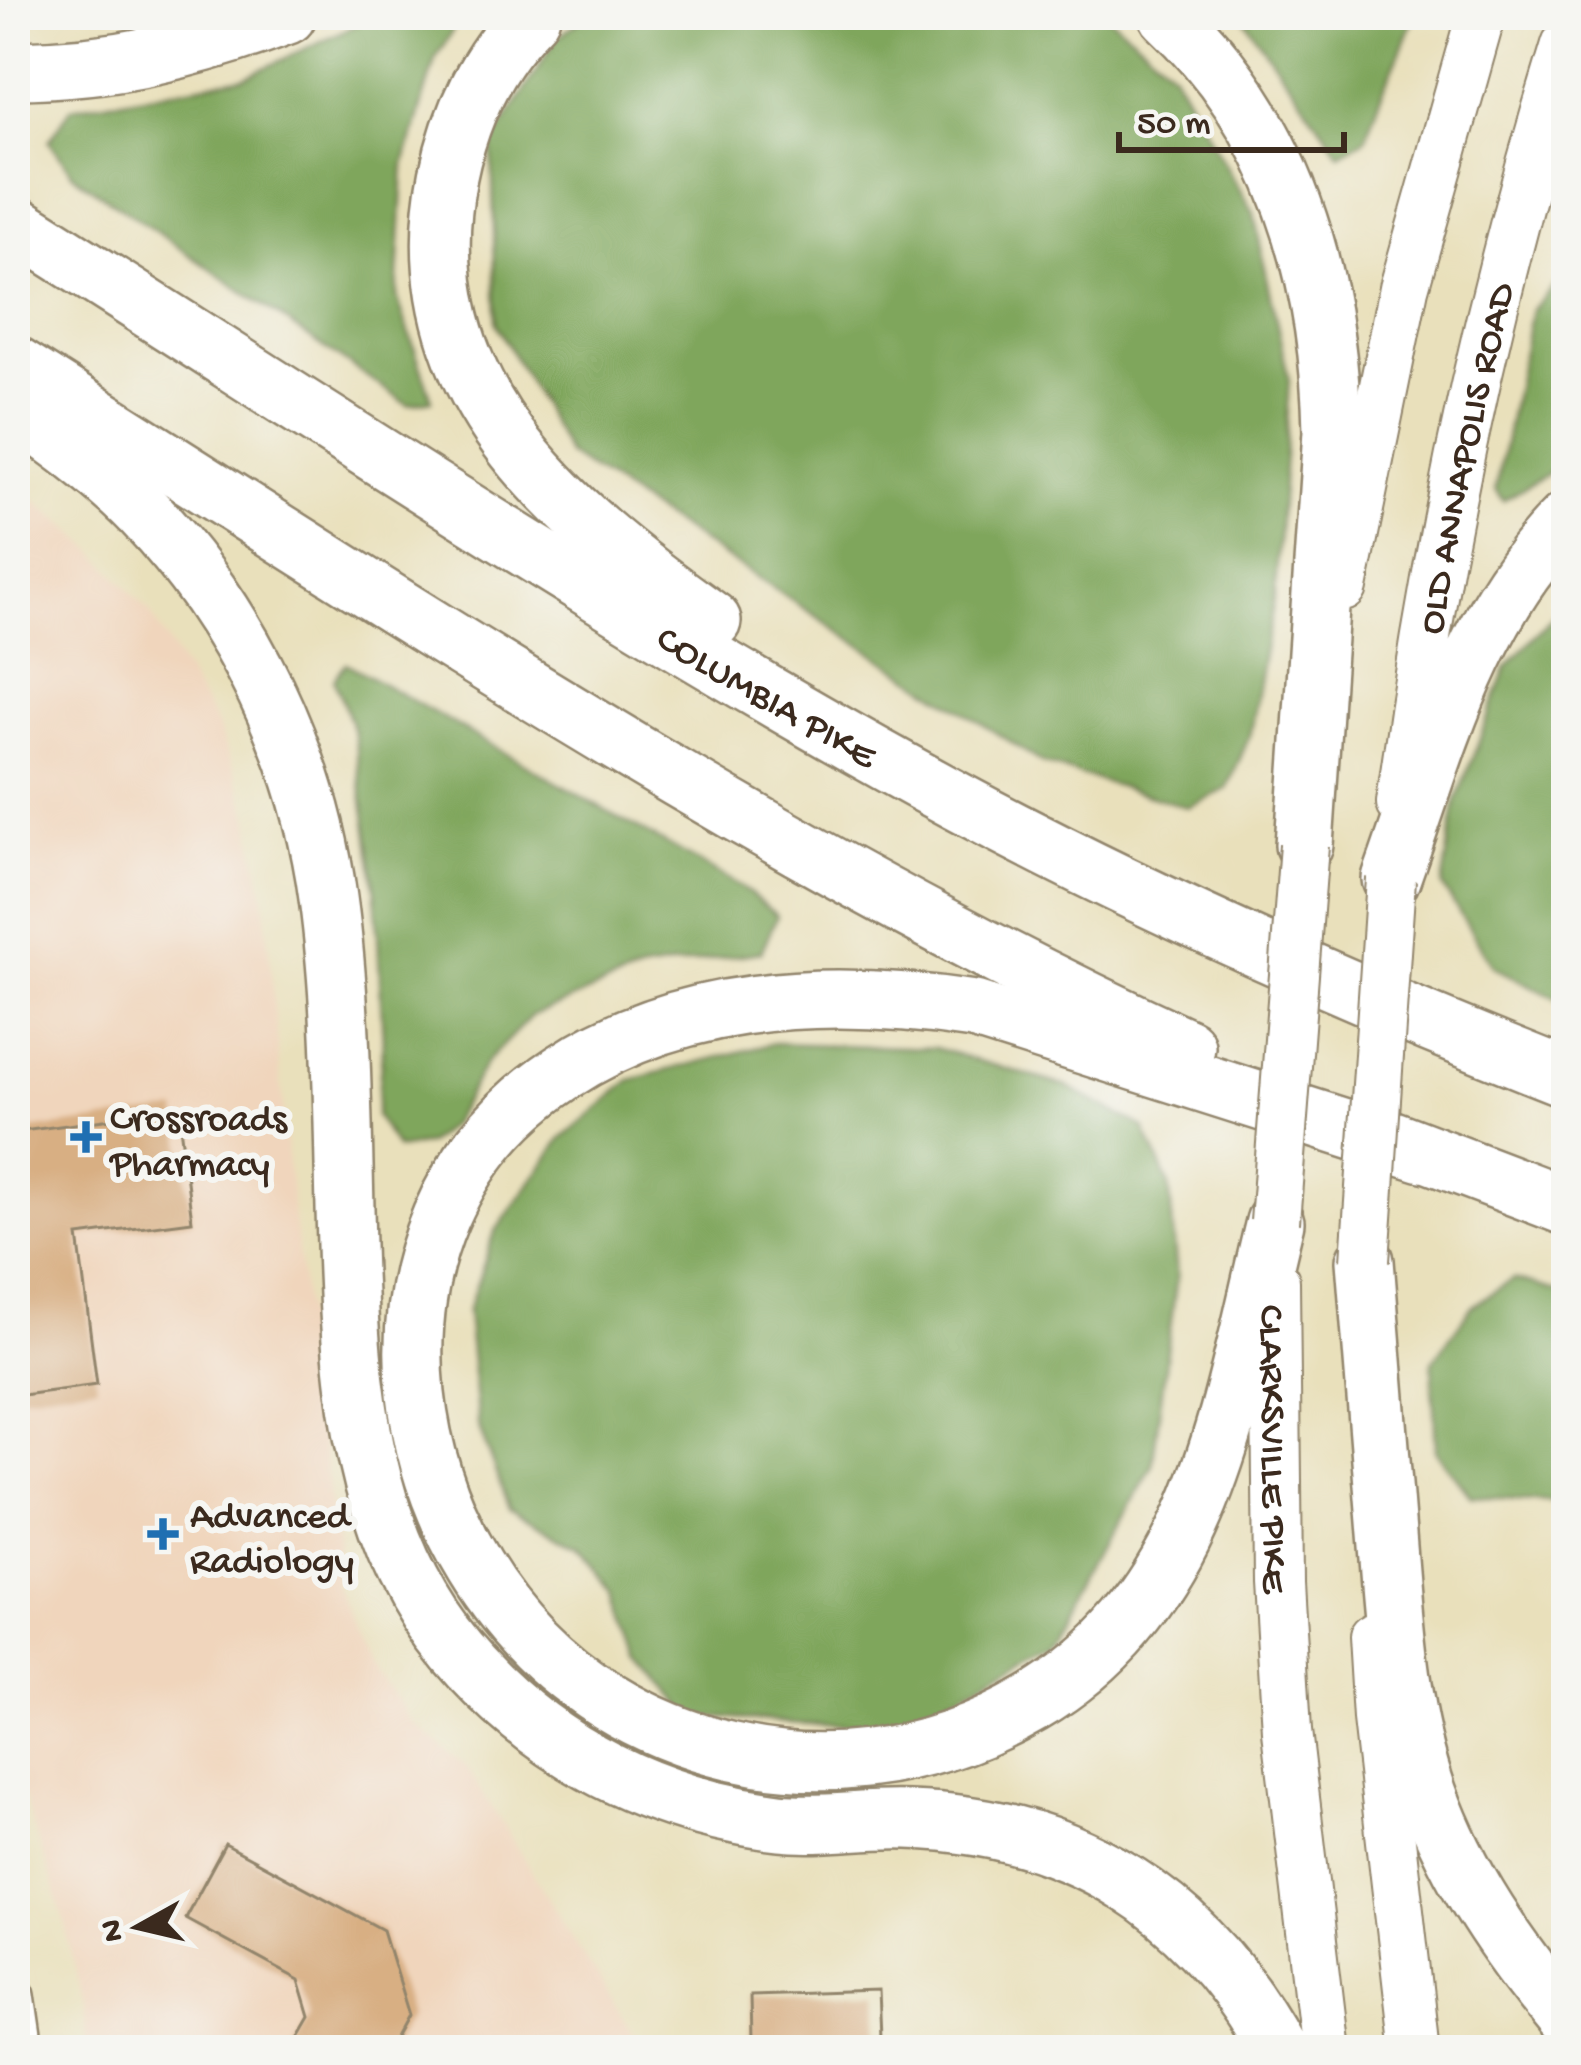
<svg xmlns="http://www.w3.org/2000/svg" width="1581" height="2065" viewBox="0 0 1581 2065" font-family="'Gochi Hand',sans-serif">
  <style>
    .built { fill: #f0d5bc }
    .forest { fill: #7fa65c; stroke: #5d683d; stroke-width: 3 }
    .building { fill: #d8af83 }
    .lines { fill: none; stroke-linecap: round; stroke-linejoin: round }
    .minor-casing { stroke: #92856c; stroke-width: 44 }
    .major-casing { stroke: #92856c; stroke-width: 52 }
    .highway-casing { stroke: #92856c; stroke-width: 62 }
    .minor { stroke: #fff; stroke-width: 39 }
    .major { stroke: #fff; stroke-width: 48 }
    .highway { stroke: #fff; stroke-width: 57 }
    .major-bridge-casing { stroke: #92856c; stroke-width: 52; stroke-linecap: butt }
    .major-bridge { stroke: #fff; stroke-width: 48 }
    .poi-dot { fill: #1f6fb2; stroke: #f6f6f2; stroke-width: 4.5 }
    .labels { text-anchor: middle; stroke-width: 12; stroke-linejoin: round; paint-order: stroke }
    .street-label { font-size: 39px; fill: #3b2a1e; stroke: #f6f6f2 }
    .poi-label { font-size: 39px; fill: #3b2a1e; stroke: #f6f6f2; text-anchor: start }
  </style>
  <rect width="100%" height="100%" fill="#f6f6f2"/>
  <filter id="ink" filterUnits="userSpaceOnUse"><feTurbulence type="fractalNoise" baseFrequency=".00833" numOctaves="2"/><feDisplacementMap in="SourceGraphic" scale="24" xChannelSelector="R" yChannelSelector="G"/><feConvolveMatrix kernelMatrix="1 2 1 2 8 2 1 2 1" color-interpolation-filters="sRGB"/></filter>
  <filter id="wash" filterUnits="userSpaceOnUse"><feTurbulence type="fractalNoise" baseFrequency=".004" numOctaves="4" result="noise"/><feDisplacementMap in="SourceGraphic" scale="48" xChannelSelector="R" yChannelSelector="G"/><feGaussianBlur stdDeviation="2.7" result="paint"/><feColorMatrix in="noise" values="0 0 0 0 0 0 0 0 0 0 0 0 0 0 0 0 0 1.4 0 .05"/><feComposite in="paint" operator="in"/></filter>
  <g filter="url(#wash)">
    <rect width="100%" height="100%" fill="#e9e0bb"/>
    <path class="built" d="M15,484L94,551L151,613L217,725L249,816L265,906L291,1195L342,1589L373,1664L413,1722L466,1766L643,2050H87L83,2005L64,1917L15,1771Z"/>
    <path class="forest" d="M376,15H458L459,20L435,59L404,165L397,297L432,400L408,405L72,174L49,141L71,108L246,77Z
      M587,15H1107L1172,70L1254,215L1289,381L1275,594L1249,737L1227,789L1187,807L1044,764L568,455L496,323L492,142L557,38Z
      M1241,15H1414C1400,58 1378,95 1365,138L1339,152Z
      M1566,262V462L1503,501L1496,489L1531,310L1562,279Z
      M1566,601V1004L1494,967L1442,886L1456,801L1507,667Z
      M346,663L742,887L777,916L761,952L644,970L532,1015L486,1062L451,1124L428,1144L397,1149L376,1116L383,1043L376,894L353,728L334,680Z
      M774,1043L935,1048L1065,1086L1144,1128L1169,1184L1177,1276L1152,1467L1056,1640L896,1729L692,1716L642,1658L620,1591L584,1547L509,1509L478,1425L467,1312L495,1232L562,1138L630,1080Z
      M1513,1279L1566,1294L1565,1502L1471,1496L1436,1451L1432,1363L1472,1306Z"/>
    <g id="blocks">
      <path class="building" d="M178,1110L192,1221L78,1236L97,1385L15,1396V1132Z
        M225,1844L383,1930L409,2015L390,2050H291L310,2017L299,1980L185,1918Z
        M878,1991L880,2037L751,2041L750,1995Z"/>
    </g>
  </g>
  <g filter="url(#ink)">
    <use href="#blocks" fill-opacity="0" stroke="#92856c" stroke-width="3"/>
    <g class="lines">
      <g class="minor-casing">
        <path id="minor" d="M15,1995L23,2050"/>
      </g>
      <g class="major-casing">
        <g id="major">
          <path d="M1343,587L1404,288L1481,15"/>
          <path id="s1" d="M1401,803C1435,546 1489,293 1566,45"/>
          <path id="s2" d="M1275,1281L1278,1582L1287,1731L1325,2050"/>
          <path d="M1372,1637L1377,1719L1415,2050"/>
        </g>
      </g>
      <g class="highway-casing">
        <g id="highway">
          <path d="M531,15C487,59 460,116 448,176C407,387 559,512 712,621"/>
          <path d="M1168,15C1285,123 1329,276 1332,431L1304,845"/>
          <path d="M15,70C114,69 195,50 287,15"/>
          <path id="s3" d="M15,224C326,420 633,626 957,801C1154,907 1358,996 1566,1078"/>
          <path d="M15,365C398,606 774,858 1186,1047"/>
          <path d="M15,409C59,440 105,473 143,512C242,615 309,756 328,898C345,1021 342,1149 347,1273C353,1415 370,1559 471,1667C554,1757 659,1807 779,1822C822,1827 865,1818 908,1820C1074,1825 1199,1905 1277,2050"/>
          <path d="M1391,879C1436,754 1469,617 1566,521"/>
          <path d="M1390,1139L1566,1206"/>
          <path d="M1275,1222C1230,1403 1208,1600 1032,1703C981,1733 926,1752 867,1759C776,1770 684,1748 606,1700C389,1566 331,1226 562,1073C682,993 836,989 974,1010L1423,1153"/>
          <path d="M1365,1261C1372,1352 1380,1443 1387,1534C1394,1621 1399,1711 1428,1794C1458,1878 1510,1952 1566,2019"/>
        </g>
      </g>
      <use href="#minor" class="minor"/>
      <use href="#major" class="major"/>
      <use href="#highway" class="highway"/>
      <g class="major-bridge-casing">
        <path id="major-bridge" d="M1275,1222L1304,845
          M1365,1261L1391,879"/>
      </g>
      <use href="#major-bridge" class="major-bridge"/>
    </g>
  </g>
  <g class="poi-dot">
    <path d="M80 1119h12v12h12v12h-12v12h-12v-12h-12v-12h12z"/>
    <path d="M157 1516h12v12h12v12h-12v12h-12v-12h-12v-12h12z"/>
  </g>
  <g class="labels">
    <g class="street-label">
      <text dy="14" stroke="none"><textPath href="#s1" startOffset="351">OLD ANNAPOLIS ROAD</textPath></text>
      <text dy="14" stroke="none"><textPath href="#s3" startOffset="888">COLUMBIA PIKE</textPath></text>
      <text dy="14" stroke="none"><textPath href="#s2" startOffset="168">CLARKSVILLE PIKE</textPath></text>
    </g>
    <g class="poi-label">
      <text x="110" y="1129">Crossroads<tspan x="110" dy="45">Pharmacy</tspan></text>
      <text x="190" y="1526">Advanced<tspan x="190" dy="45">Radiology</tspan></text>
    </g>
  </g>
  <rect width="1581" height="2065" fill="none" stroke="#f6f6f2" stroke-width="60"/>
  <g transform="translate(138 1927) rotate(262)" stroke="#f6f6f2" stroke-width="9" paint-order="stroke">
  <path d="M0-9L21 45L0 30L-21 45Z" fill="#3b2a1e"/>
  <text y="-18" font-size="33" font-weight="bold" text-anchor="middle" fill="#3b2a1e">N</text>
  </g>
  <path d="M1119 132v18h225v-18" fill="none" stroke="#3b2a1e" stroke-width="6"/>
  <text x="1137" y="132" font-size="36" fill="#3b2a1e" stroke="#f6f6f2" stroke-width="9" paint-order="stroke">50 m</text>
</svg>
